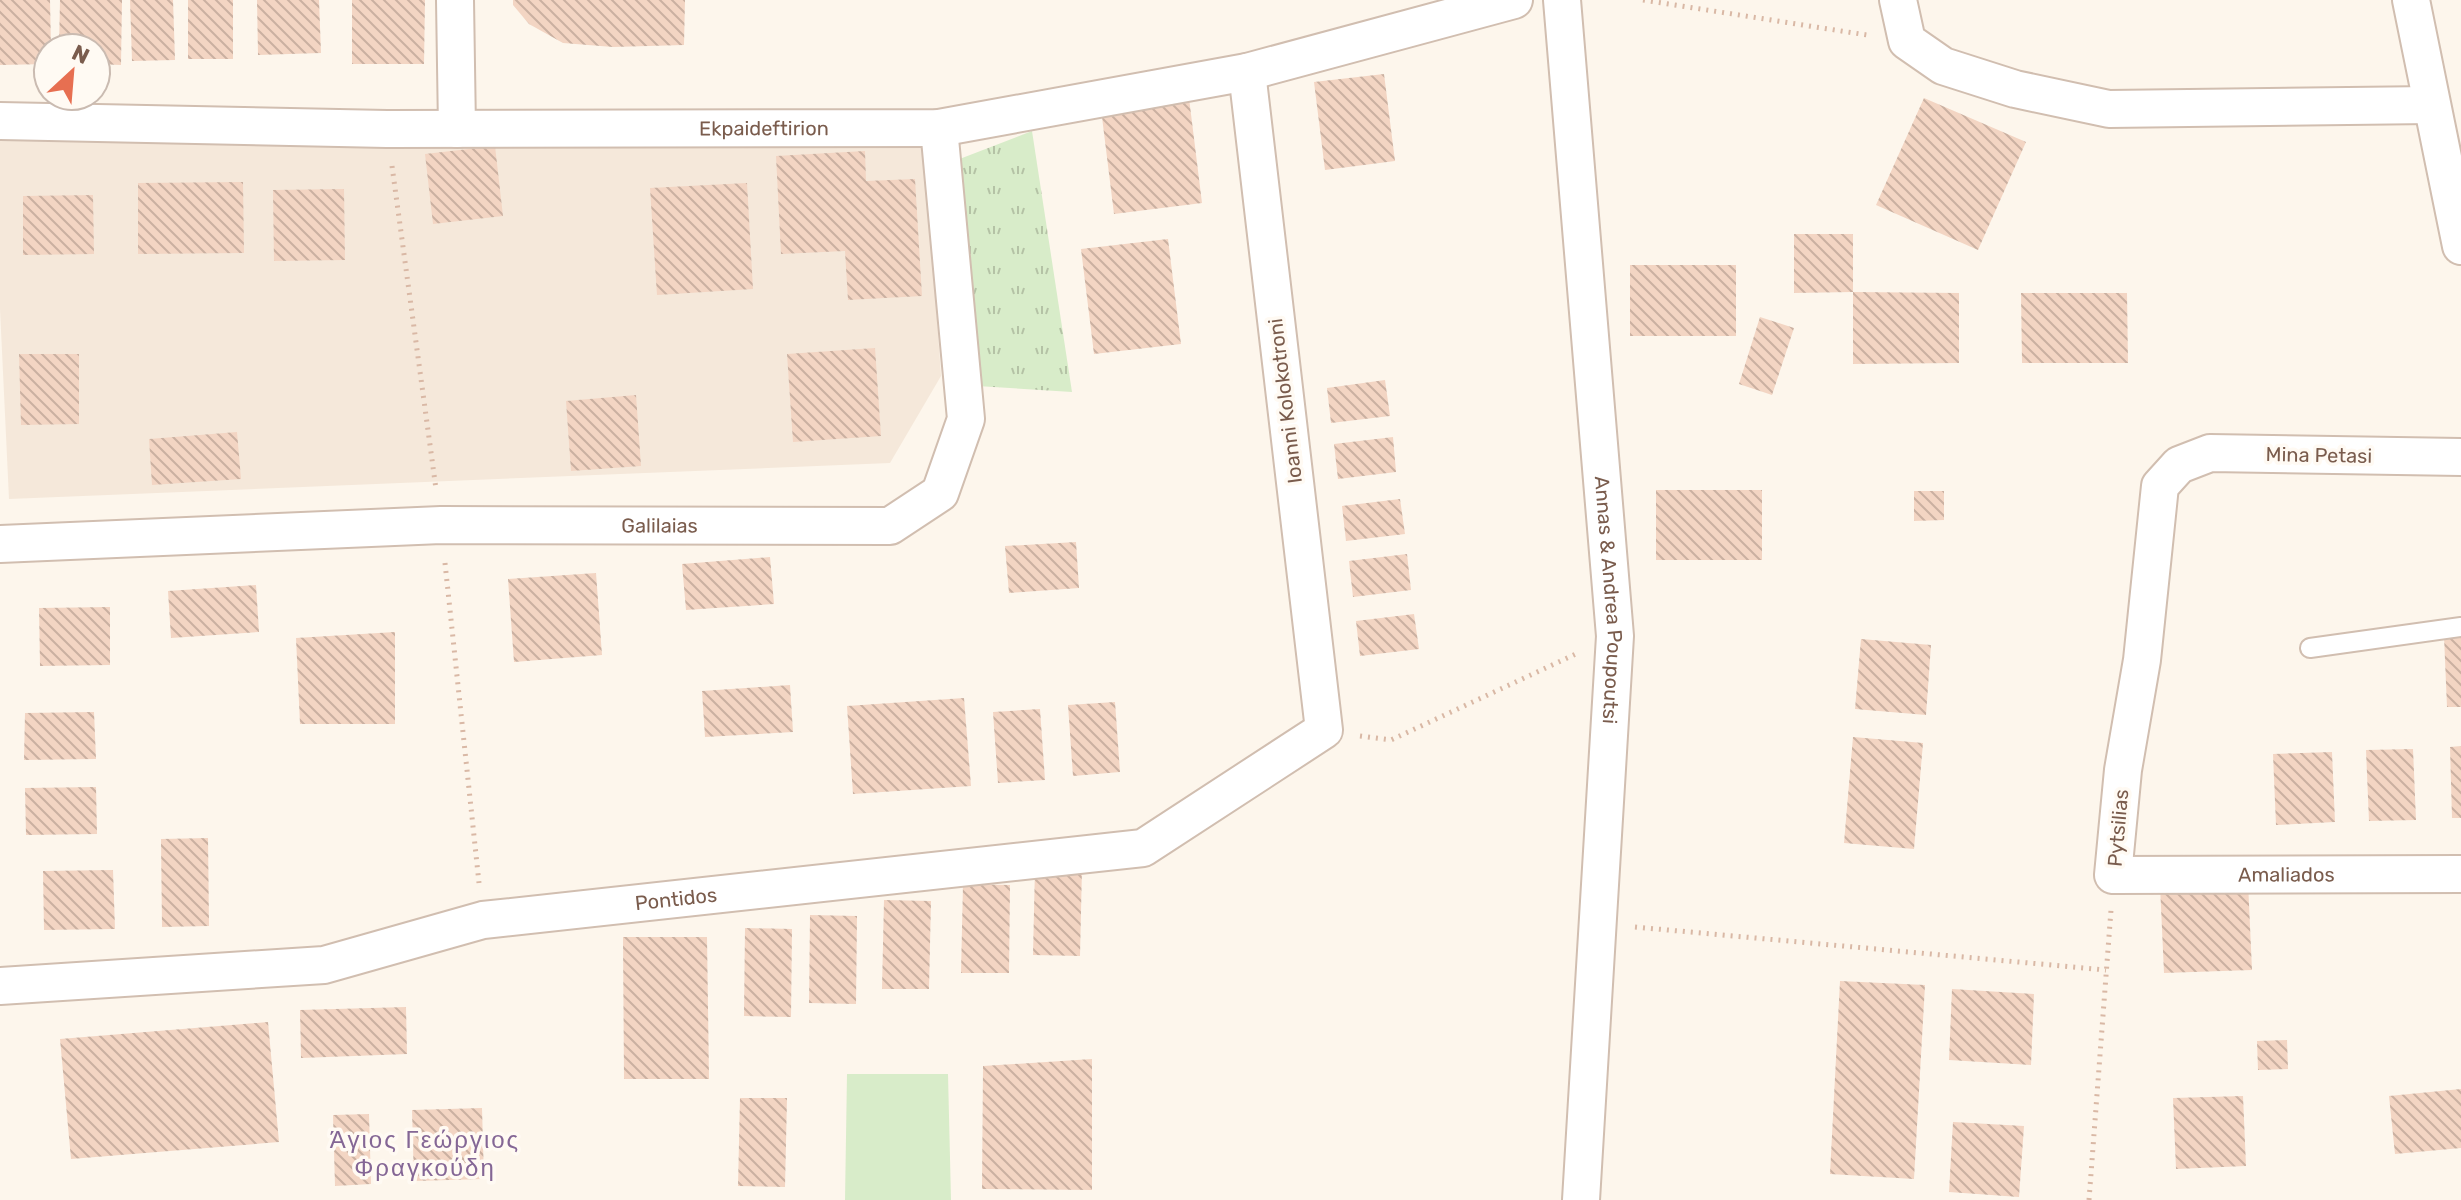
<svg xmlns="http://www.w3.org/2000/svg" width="2461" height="1200" viewBox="0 0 2461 1200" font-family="Rubik,sans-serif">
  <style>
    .residential { fill: #f5e8da }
    .grass { fill: url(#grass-tufts) }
    .pitch { fill: #d8ecc9 }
    .building { fill: url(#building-back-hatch) }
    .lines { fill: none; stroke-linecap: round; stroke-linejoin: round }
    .service-casing { stroke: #d1beb0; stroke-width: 22 }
    .minor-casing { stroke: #d1beb0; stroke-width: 40 }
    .path { stroke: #d9b8a5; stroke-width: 5; stroke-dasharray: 2 6; stroke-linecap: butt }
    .service { stroke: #fff; stroke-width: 18 }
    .minor { stroke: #fff; stroke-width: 36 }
    .labels { text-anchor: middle; stroke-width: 7; stroke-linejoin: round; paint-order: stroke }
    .street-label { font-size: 20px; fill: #7a5c4d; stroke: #fffaf3 }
    .quarter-label { font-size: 24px; letter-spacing: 2px; fill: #846695; stroke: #fffaf3 }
  </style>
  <defs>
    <pattern id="grass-tufts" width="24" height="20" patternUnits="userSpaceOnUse" patternTransform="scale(2)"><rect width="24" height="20" fill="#d8ecc9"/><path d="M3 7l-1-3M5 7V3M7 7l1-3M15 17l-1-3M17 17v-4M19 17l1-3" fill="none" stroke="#b4c2a5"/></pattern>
    <pattern id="building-back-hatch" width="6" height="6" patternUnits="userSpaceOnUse" patternTransform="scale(2)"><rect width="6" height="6" fill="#f3d5c3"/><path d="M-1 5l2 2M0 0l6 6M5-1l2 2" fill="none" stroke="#cab0a1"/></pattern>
  </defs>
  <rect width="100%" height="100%" fill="#fdf6ec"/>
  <path class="residential" d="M923,116L941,376L890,463L9,499L0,309V128Z"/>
  <path class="grass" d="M1032,131L1072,392L977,386L957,160Z"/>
  <path class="pitch" d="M847,1074H948L951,1200H845Z"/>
  <path class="building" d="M0,0H50L51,48H48V64L0,65Z
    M60,0H122L121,65L96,64V48H59Z
    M130,0H173L175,60L132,61Z
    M188,0H233V59H188Z
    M257,0H319L321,53L258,55Z
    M352,0H425L424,64H352Z
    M513,0H685L684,45L613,47L563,43L529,24L513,5Z
    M1384,74L1395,161L1325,170L1314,82Z
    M1189,98L1202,203L1114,214L1101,109Z
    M1924,98L2026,142L1978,250L1876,205Z
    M495,146L503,216L433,224L425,154Z
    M865,151L866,181L915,179L922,296L848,300L845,251L781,254L776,156Z
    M243,182L244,253L138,254V183Z
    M747,183L753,289L657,295L650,188Z
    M344,189L345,260L274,261L273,190Z
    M93,195L94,254L23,255V196Z
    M1794,234H1853V292L1794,293Z
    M1168,239L1181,344L1094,354L1081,249Z
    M1630,265H1736V336H1630Z
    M1853,292L1959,293V363L1853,364Z
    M2021,293H2127L2128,363H2022Z
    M1760,317L1794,328L1772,395L1739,384Z
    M875,348L881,436L793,442L787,354Z
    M19,354H79V424L21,425Z
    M1385,380L1390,416L1331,423L1327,388Z
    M636,395L641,466L571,471L566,401Z
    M237,432L241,479L152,485L149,439Z
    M1393,437L1396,472L1338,479L1334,444Z
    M1656,490H1762V560H1656Z
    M1914,491H1944V520L1914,521Z
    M1400,499L1405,534L1346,541L1342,506Z
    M1076,542L1079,588L1009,593L1005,546Z
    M1407,554L1411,590L1353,597L1349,561Z
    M770,557L774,604L686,610L682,564Z
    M596,573L602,655L514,662L508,579Z
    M256,585L259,632L171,638L168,591Z
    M110,607V665L40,666L39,608Z
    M1414,614L1419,649L1360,656L1356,621Z
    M395,632V724H300L296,638Z
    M2444,636H2461V707H2447Z
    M1861,639L1931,645L1926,715L1855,709Z
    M790,685L793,732L705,737L702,691Z
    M964,698L971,786L853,794L847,706Z
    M1115,702L1120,772L1073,776L1068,705Z
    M1040,709L1045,780L998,783L993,712Z
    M94,712L96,759L24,760L25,713Z
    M1853,737L1923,743L1914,849L1844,843Z
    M2461,746V818H2452L2450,747Z
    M2413,749L2416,820L2369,821L2366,750Z
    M2332,752L2335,822L2276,825L2273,754Z
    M96,787L97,834L26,835L25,788Z
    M208,838L209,926L162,927L161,839Z
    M1035,867L1082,868L1080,956L1033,955Z
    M113,870L115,929L44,930L43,871Z
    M2248,882L2252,970L2164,973L2160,885Z
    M963,884L1010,885L1009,973H961Z
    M884,900L931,901L929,989H882Z
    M810,915L857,916L856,1004L809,1003Z
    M745,928L792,929L791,1017L744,1016Z
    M623,937H707L709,1079H624Z
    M1840,981L1925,985L1914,1179L1830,1174Z
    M1952,989L2034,994L2031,1065L1949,1060Z
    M406,1007L407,1054L301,1058L300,1010Z
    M268,1022L279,1142L71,1159L60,1039Z
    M2287,1040L2288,1069L2258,1070L2257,1041Z
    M1092,1059V1190L982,1189L983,1066Z
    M2461,1089V1148L2395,1154L2389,1096Z
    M2243,1096L2246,1166L2176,1169L2173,1098Z
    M740,1098H787L785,1187L738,1186Z
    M482,1108L484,1179L414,1181L412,1110Z
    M369,1114L371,1184L335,1186L333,1115Z
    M1953,1122L2024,1126L2019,1197L1949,1192Z"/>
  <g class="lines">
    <g class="service-casing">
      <path id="service" d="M2310,648L2461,627"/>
    </g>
    <g class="minor-casing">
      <g id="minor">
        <path d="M455,0L457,129"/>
        <path id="s1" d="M1562,0L1615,636L1581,1200"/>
        <path d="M1898,0L1907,41L1943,66L2015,89L2109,109L2431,105"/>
        <path d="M2411,0L2461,246"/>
        <path id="s2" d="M0,121L387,129L939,128L1247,72L1514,0"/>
        <path id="s3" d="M2461,457L2210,453L2179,465L2160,486L2142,660L2123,770L2113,875L2461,874"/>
        <path id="s4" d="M0,544L441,525L890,526L940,493L966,419L939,128"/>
        <path id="s5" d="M0,986L324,965L483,920L1143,848L1324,730L1247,72"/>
      </g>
    </g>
    <path class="path" d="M1643,0L1867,35
      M392,166L436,489
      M445,563L479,883
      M1360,736L1391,740L1578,653
      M1635,927L2106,970
      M2089,1200L2111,910"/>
    <use href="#service" class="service"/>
    <use href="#minor" class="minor"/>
  </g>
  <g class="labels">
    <g class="street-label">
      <text dy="7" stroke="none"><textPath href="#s2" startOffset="764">Ekpaideftirion</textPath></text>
      <text transform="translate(1285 401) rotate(-97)" y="7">Ioanni Kolokotroni</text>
      <text transform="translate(2319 455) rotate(1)" y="7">Mina Petasi</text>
      <text dy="7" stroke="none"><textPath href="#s4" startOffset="660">Galilaias</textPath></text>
      <text dy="7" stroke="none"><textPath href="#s1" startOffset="602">Annas &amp; Andrea Poupoutsi</textPath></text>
      <text transform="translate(2118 828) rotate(-85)" y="7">Pytsilias</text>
      <text dy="7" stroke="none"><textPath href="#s3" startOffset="878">Amaliados</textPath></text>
      <text dy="7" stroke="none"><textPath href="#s5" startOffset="684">Pontidos</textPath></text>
    </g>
    <g class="quarter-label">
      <text x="425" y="1148">Άγιος Γεώργιος<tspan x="425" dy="28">Φραγκούδη</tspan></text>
    </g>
  </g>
  <g transform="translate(72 72) rotate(26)"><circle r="38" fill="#fffaf3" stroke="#cabbb1" stroke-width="2"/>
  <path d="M0-6L14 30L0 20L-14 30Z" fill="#e76f51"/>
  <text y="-12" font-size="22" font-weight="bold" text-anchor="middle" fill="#7a5c4d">N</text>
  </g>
</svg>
